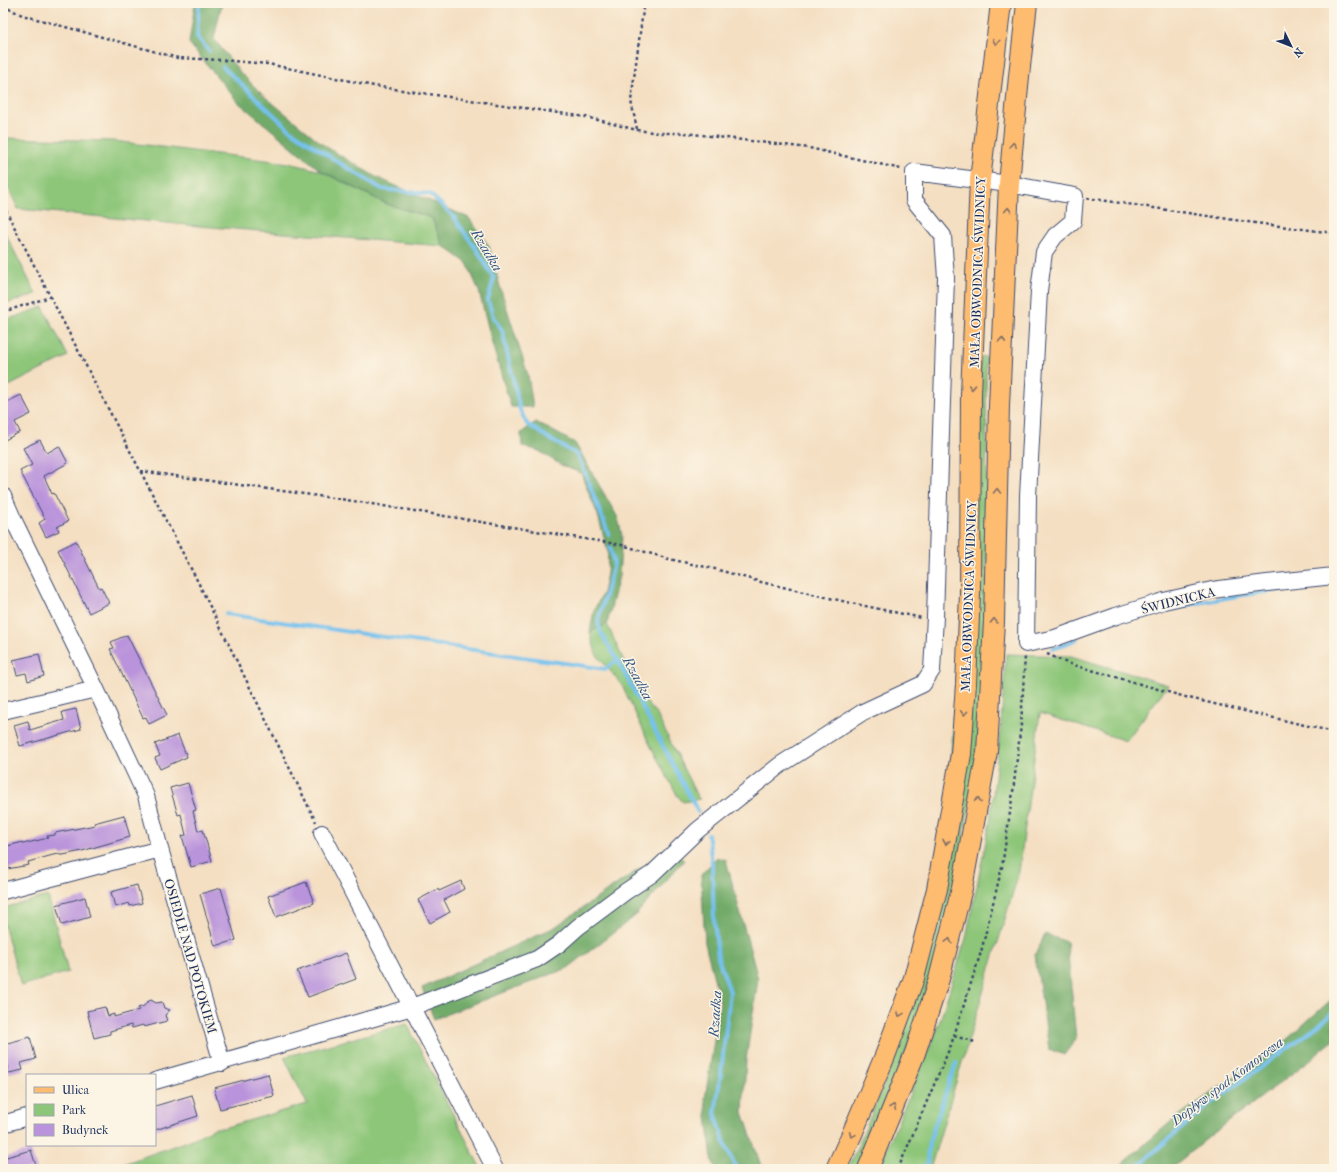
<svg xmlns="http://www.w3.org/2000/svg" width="1337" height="1172" viewBox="0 0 1337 1172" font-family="'IM FELL French Canon',serif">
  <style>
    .green { fill: #8dc679; stroke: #547a6c }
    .forest { fill: #72ab69; stroke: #466d64 }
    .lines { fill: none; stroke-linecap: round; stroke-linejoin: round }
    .stream { stroke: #75c1ee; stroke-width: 4 }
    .building { fill: #b993db }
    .minor-casing { stroke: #3c496d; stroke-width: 18 }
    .major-casing { stroke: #3c496d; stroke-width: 22 }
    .path { stroke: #3c496d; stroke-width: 2.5; stroke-dasharray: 3 3; stroke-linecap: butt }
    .minor { stroke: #fff; stroke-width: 16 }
    .major { stroke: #febc70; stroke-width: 20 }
    .oneway { stroke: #816e66 }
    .labels { text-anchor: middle; stroke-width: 3; stroke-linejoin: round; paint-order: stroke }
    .street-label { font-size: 13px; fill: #1b2f5e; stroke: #fcf5e5 }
    .water-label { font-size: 14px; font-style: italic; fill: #325482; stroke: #fcf5e5 }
  </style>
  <rect width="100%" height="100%" fill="#fcf5e5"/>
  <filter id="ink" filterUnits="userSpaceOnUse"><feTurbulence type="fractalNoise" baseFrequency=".025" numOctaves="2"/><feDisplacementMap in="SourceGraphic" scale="8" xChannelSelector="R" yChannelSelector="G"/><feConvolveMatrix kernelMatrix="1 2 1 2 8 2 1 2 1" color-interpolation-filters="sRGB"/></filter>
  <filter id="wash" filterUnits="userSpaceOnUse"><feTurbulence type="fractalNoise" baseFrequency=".012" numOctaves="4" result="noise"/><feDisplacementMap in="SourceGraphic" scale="16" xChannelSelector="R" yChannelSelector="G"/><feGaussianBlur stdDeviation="0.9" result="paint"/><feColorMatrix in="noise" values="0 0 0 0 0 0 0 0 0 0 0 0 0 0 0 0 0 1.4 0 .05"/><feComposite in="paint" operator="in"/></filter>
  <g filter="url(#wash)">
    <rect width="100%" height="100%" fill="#f4dfc2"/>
    <path class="green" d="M3,138L114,141L289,163L321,171L387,204L432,218L443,246L199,226L18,209L3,176Z
      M3,229L36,294L3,305Z
      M43,307L68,356L3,389V321Z
      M981,356L986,357L987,565L980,727L973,785L952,899L917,1024L858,1169H848L885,1083L906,1025L939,917Z
      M607,624L633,681L644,699L657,715L697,796L700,799L683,802L677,795L651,747L622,685L596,654L590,632Z
      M1006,654L1071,656L1168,685L1126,741L1040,713L1019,872L930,1169H878L937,1030L966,938L990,822L1001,724Z
      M48,896L68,972L21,986L3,921V908Z
      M407,1024L481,1169H109L188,1141L215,1128H223L307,1104L284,1057Z"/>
    <path class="forest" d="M195,3H222L214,39L240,72L264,96L325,146L376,177L469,218L489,246L501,290L528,375L533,407H511L493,347L479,291L467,263L443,246L432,218L387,204L321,171L238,102L189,43Z
      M536,422L575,443L618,518L622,536L619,576L607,624L590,632L594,610L603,593L607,573L608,552L598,515L581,473L561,465L539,451L522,446L521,433Z
      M665,849L684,860L635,916L568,968L434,1019L422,988L555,927L645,865Z
      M717,857L726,860L758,979L746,1060L743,1112L762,1169H716L712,1160L705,1099L720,1002L705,943L701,875Z
      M1045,934L1067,942L1076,1039L1064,1055L1049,1049L1035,955Z
      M1334,997V1040L1310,1060L1210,1136L1170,1169H1116L1174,1119L1284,1042Z"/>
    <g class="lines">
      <path class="stream" d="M202,3L199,7L197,37L209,51
        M223,67L290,130L338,162L382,189L430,194L453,216L477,250L494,278L488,300L493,317L502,330L520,410L527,424L553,441L578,455L609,535
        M610,547L614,564L598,621L600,631L619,663L698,812
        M226,614L606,669L617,660
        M1140,617C1191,602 1241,595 1294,588
        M1053,649L1077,639
        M708,834L712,864L714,920L718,958L730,992L721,1073L715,1113L726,1146L737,1169
        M926,1169L929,1142L956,1063
        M1134,1169L1211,1103L1318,1026L1334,1011"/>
    </g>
    <g id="blocks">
      <path class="building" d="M21,395L31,414L15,422L20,432L3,441V427L8,424L3,415V404Z
        M40,440L47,453L59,446L68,463L44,476L52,494L54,493L68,521L57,527L59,531L46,537L39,523L45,519L20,471L32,465L23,448Z
        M76,541L99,588L101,587L109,603L89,613L58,550Z
        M127,635L167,715L149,724L146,717L143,718L110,649L114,648L111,642Z
        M39,654L44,676L28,681L26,673L17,675L13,660Z
        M76,709L81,729L20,746L14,725L28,721L30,730L40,727L64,720L62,712Z
        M178,735L187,757L160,769L155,758L160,756L155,744Z
        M188,783L196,810L193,811L198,831L203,830L212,861L191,867L182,836L186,835L181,814L178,815L170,788Z
        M124,815L130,837L82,851L63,855H60V854L53,855L28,862L29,865L7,869L3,857V847L23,842V844L48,838L47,836L55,835V833L95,825L94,823Z
        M461,881L464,889L444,900L450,912L430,923L418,900L438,889L439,891Z
        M306,882L314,903L276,917L268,896Z
        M137,885L142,903L130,906L129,903L115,907L111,892Z
        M221,888L236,940L215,946L200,894Z
        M85,897L90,917L62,925L56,905Z
        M346,953L356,979L308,997L297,971Z
        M151,1000L156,1003L162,1002L164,1008L170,1010L165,1015L167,1021L144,1027L143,1025L132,1028L131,1025L110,1031V1034L94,1038L87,1011L105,1007L108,1016L114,1014V1017L139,1010L138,1008L144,1006L147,1002Z
        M30,1037L36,1059L21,1063L23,1070L9,1073L4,1055H7L4,1044Z
        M268,1074L274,1096L220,1109L214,1088L248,1079Z
        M192,1095L198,1116L155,1130V1106Z
        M31,1150L37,1169H3V1158Z"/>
    </g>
  </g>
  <g filter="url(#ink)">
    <use href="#blocks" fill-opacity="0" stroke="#3c496d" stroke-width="1"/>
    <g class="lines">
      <g class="minor-casing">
        <path id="minor" d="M3,496L14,521L96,689L146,796L160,849L3,891
          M3,711L96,689
          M322,833L495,1169
          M160,849L222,1063
          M155,1081L412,1007L537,959L559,944L578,927L625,892L652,874L698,830L780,765L863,712L923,684L932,670L935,617L946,278L943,236L914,200V172L1009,184L1075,196L1073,221L1055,236L1044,252L1039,291L1028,496L1026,644L1055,638L1116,616L1164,601L1212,590L1267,583L1334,576
          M3,1124L27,1117"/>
      </g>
      <g class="major-casing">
        <path id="major" d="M836,1169L852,1134L885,1056L914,978L937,889L961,754L966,684L970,594L971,394L980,180L1001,3
          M868,1169L915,1053L939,979L962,888L987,752L994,621L999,406L1009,184L1019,76L1027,3"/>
      </g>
      <path class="path" d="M3,6L22,15L178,58L222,60L268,64L374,86L586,117L637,130L659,133H685L809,148L901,169
        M637,129L631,101L644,3
        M1087,198L1248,222L1334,233
        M3,205L176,540L198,582L316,822
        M3,312L50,297
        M140,471L347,500L622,545L669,559L715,569L761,582L851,603L922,618
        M1047,654L1067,663L1189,698L1334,732
        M954,1036L975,1042
        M898,1169L951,1045L981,952L1002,867L1013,792L1021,725L1025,656"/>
      <use href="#minor" class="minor"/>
      <use href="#major" class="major"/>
    </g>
    <defs><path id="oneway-chevron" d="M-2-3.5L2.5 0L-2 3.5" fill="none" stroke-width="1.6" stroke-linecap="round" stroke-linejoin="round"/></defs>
    <g class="oneway">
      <use href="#oneway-chevron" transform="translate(996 42) rotate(97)"/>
      <use href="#oneway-chevron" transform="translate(1013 145) rotate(-85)"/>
      <use href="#oneway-chevron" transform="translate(1008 210) rotate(-87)"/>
      <use href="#oneway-chevron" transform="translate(1002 340) rotate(-87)"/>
      <use href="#oneway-chevron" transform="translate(972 387) rotate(92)"/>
      <use href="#oneway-chevron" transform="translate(997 491) rotate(-89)"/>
      <use href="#oneway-chevron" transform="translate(994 621) rotate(-88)"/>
      <use href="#oneway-chevron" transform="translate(964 713) rotate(94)"/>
      <use href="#oneway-chevron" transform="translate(978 800) rotate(-80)"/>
      <use href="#oneway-chevron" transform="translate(946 842) rotate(100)"/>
      <use href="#oneway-chevron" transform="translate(949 941) rotate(-76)"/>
      <use href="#oneway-chevron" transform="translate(900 1014) rotate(111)"/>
      <use href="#oneway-chevron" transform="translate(893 1107) rotate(-68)"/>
      <use href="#oneway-chevron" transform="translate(852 1135) rotate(114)"/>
    </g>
  </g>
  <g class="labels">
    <g class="street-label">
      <text transform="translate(977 272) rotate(-88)" y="5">MAŁA OBWODNICA ŚWIDNICY</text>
      <text transform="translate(968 596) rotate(-88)" y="5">MAŁA OBWODNICA ŚWIDNICY</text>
      <text transform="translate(1178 600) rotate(-14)" y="5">ŚWIDNICKA</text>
      <text transform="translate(191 956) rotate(74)" y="5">OSIEDLE NAD POTOKIEM</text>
    </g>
    <g class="water-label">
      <text transform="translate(487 250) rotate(59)" y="5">Rzadka</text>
      <text transform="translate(638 678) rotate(62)" y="5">Rzadka</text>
      <text transform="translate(715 1014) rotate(-86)" y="5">Rzadka</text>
      <text transform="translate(1227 1081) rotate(-37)" y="5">Dopływ spod Komorowa</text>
    </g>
  </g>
  <rect width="1337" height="1172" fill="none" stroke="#fcf5e5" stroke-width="16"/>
  <rect x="26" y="1074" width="130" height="72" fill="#fcf5e5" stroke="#a2a6af"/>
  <rect x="34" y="1087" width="20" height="6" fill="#febc70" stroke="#a2a6af"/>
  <text x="62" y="1094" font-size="12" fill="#1b2f5e">Ulica</text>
  <rect x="34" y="1104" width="20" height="12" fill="#8dc679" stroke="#a2a6af"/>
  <text x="62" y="1114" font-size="12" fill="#1b2f5e">Park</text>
  <rect x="34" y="1124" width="20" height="12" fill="#b993db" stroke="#a2a6af"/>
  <text x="62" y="1134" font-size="12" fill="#1b2f5e">Budynek</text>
  <g transform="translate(1291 46) rotate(133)" stroke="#fcf5e5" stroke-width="3" paint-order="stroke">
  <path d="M0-3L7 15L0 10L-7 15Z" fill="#1b2f5e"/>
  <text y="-6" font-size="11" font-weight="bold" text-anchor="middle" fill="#1b2f5e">N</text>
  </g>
</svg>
